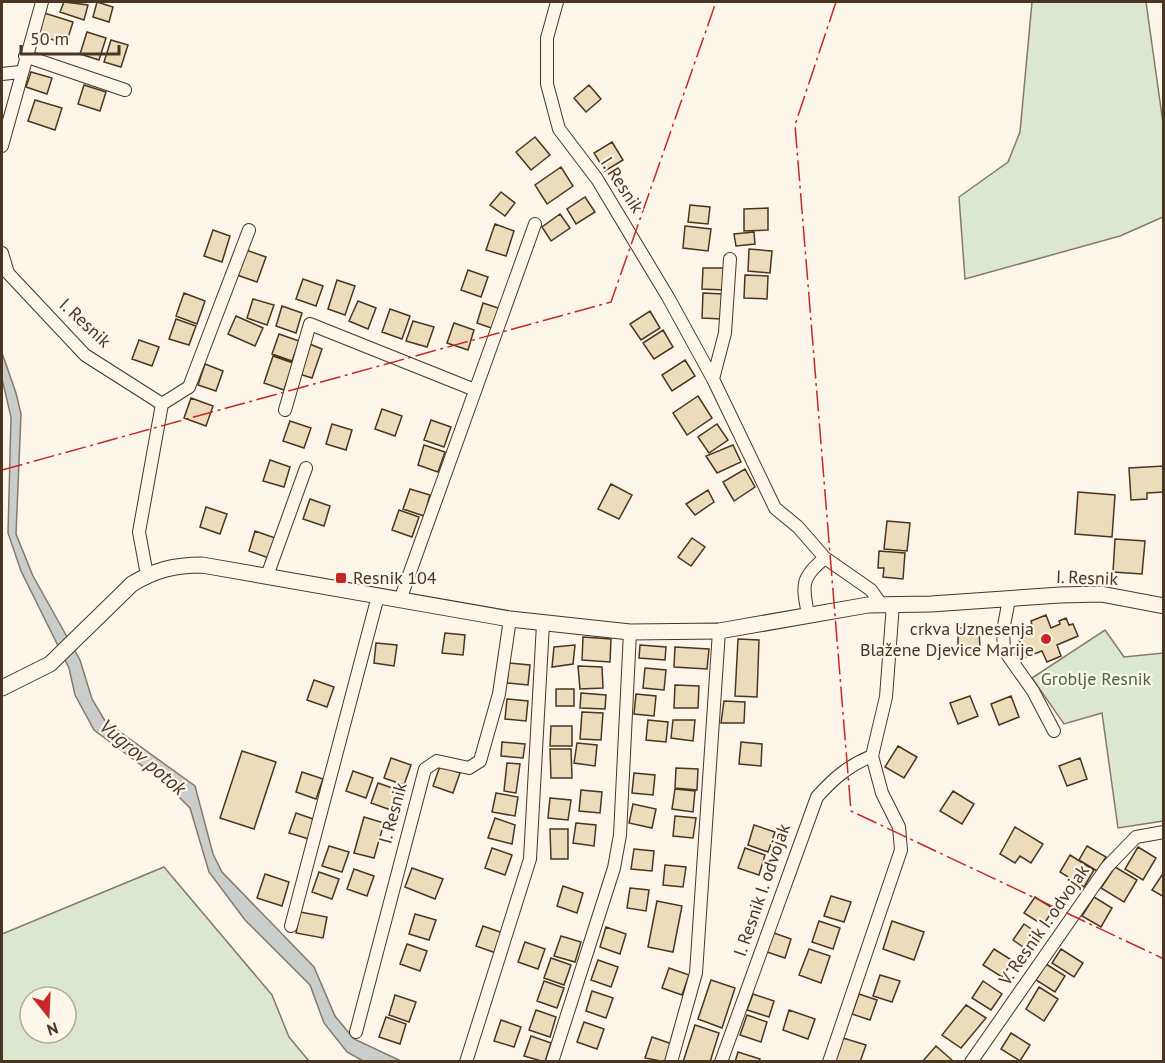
<svg xmlns="http://www.w3.org/2000/svg" width="1165" height="1063" viewBox="0 0 1165 1063" font-family="'PT Sans',sans-serif">
  <style>
    .green { fill: #dce7d0; stroke: #887966; stroke-width: 1.5; fill-rule: evenodd }
    .water { fill: #c9cecd; stroke: #887966; stroke-width: 1.5 }
    .building { fill: #ecdcbc; stroke: #4a3520; stroke-width: 1.5 }
    .lines { fill: none; stroke-linecap: round; stroke-linejoin: round }
    .minor-casing { stroke: #4a3520; stroke-width: 14 }
    .tertiary-casing { stroke: #4a3520; stroke-width: 17 }
    .minor { stroke: #fbf6e9; stroke-width: 12 }
    .tertiary { stroke: #fbf6e9; stroke-width: 15 }
    .power { stroke: #c62828; stroke-width: 1.5; stroke-dasharray: 21 4.5 3 4.5; stroke-linecap: butt }
    .poi-dot { fill: #c62828; stroke: #fbf6e9; stroke-width: 2 }
    .labels { text-anchor: middle; stroke-width: 4.5; stroke-linejoin: round; paint-order: stroke }
    .street-label { font-size: 18px; fill: #4a3520; stroke: #fbf6e9 }
    .poi-label { font-size: 18px; fill: #4a3520; stroke: #fbf6e9; text-anchor: start }
    .park-label { font-size: 18px; fill: #436837; stroke: #fbf6e9 }
    .water-label { font-size: 20px; font-style: italic; fill: #4a3520; stroke: #fbf6e9 }
  </style>
  <rect width="100%" height="100%" fill="#fbf6e9"/>
  <path class="green" d="M1032,2H1146L1163,123V217L1120,236L965,279L959,197L1008,162L1020,132Z
    M1105,630L1124,657L1163,653V821L1118,828L1102,713L1064,724L1032,678Z
    M164,867L272,995L289,1037L309,1061H2V934ZM30,997H66V1033H30Z"/>
  <path class="water" d="M2,353L16,393L21,414L16,534L33,576L80,660L92,699L105,721L195,786L213,854L222,872L314,967L335,1016L354,1039L401,1061H363L347,1052L324,1023L310,985L245,920L209,872L190,808L165,783L159,773L145,768L94,730L75,695L69,668L21,571L8,533L11,417L2,379Z"/>
  <path class="building" d="M64,2L88,5L84,20L60,12Z
    M97,2L113,7L109,22L93,17Z
    M41,12L73,22L66,44L35,34Z
    M87,32L106,38L99,60L80,54Z
    M111,40L128,45L121,67L104,62Z
    M31,72L52,78L47,94L26,87Z
    M84,85L106,92L100,111L78,104Z
    M589,85L601,99L586,112L574,98Z
    M35,100L62,108L55,130L28,121Z
    M535,137L550,155L531,170L516,152Z
    M612,142L623,160L605,171L594,153Z
    M561,167L573,186L547,204L535,185Z
    M501,192L515,203L505,216L490,205Z
    M585,197L595,212L576,224L567,209Z
    M690,205L710,207L708,224L688,222Z
    M768,208V230L744,231V209Z
    M560,214L570,228L551,241L542,227Z
    M495,224L514,231L506,256L486,250Z
    M685,226L711,229L708,251L683,248Z
    M213,230L230,236L222,262L204,256Z
    M754,232L755,244L736,246L734,234Z
    M749,249L772,251L770,273L748,271Z
    M246,250L266,257L257,282L237,275Z
    M703,268H726L725,290L702,289Z
    M468,270L488,277L481,297L461,290Z
    M745,275L768,276L767,299L744,298Z
    M303,279L323,286L316,306L296,299Z
    M337,280L355,286L345,315L328,309Z
    M184,293L205,301L197,324L176,316Z
    M703,293L723,294L722,319L702,318Z
    M253,299L274,305L267,325L247,318Z
    M358,301L376,308L368,329L349,321Z
    M483,303L504,310L497,330L477,323Z
    M282,306L302,313L296,333L276,326Z
    M390,309L410,316L402,339L382,332Z
    M650,311L660,328L641,340L630,324Z
    M236,316L263,328L255,346L228,334Z
    M176,319L196,326L189,345L169,339Z
    M413,321L434,327L427,347L406,341Z
    M454,323L474,330L468,350L447,343Z
    M663,330L673,347L654,359L643,343Z
    M279,334L299,341L292,361L272,354Z
    M139,340L159,347L152,366L132,359Z
    M307,343L322,349L312,378L296,373Z
    M273,356L293,363L284,390L264,383Z
    M685,360L695,376L672,391L662,375Z
    M205,364L223,371L216,391L198,385Z
    M698,396L712,418L687,435L673,413Z
    M191,398L213,406L206,426L184,418Z
    M382,409L402,416L395,436L375,429Z
    M431,420L451,427L444,447L424,440Z
    M290,421L311,428L304,448L283,441Z
    M332,424L352,430L346,450L326,444Z
    M717,424L728,440L709,453L698,437Z
    M424,445L445,452L438,472L418,465Z
    M733,445L741,462L717,473L706,456Z
    M270,460L290,467L284,487L263,481Z
    M1164,466V492L1147,493V499L1131,500L1129,468Z
    M745,469L755,487L734,501L723,482Z
    M611,484L632,495L619,519L598,509Z
    M410,489L430,495L424,516L403,509Z
    M708,490L714,502L695,515L686,504Z
    M1078,492L1115,495L1112,537L1075,534Z
    M310,499L330,506L324,526L303,519Z
    M206,507L227,514L220,534L200,527Z
    M399,510L419,517L412,537L392,530Z
    M887,521L910,523L907,551L884,549Z
    M255,531L275,538L269,558L249,551Z
    M692,538L705,547L691,566L678,557Z
    M1115,539L1145,541L1142,574L1113,572Z
    M879,551L905,553L903,579L883,577L884,568H878Z
    M1046,615L1051,628L1060,624L1059,621L1066,618L1069,625L1073,624L1078,636L1057,645L1061,656L1047,662L1042,651L1026,657L1019,640L1023,638L1019,631L1032,625L1031,621Z
    M958,628H979L980,650H958Z
    M445,633L465,635L463,655L442,653Z
    M583,637L611,639L610,662L582,660Z
    M738,639L759,640L757,697L735,696Z
    M376,643L397,645L394,666L374,663Z
    M575,645L573,664L552,667L554,647Z
    M640,645L666,647L665,660L639,658Z
    M675,647L709,649L707,669L674,667Z
    M509,663L530,665L528,685L507,683Z
    M578,666L602,667L603,688L580,689Z
    M645,668L666,670L664,690L643,688Z
    M314,680L334,687L327,707L307,700Z
    M675,685L699,686L698,708H674Z
    M556,689H574V706H556Z
    M581,693L606,695L605,709L580,708Z
    M636,694L656,696L654,716L634,714Z
    M970,696L978,716L958,724L950,703Z
    M1011,696L1019,717L999,725L991,704Z
    M507,699L528,701L526,721L505,719Z
    M724,701L745,702L744,723H721Z
    M582,712L603,713L601,740L580,739Z
    M648,720L668,722L666,742L646,740Z
    M673,720H695L693,741L671,738Z
    M551,726H572V746H550Z
    M502,742L525,744L523,758L501,756Z
    M741,742L762,744L761,766L739,764Z
    M577,743L597,745L595,766L574,763Z
    M898,746L917,757L904,778L885,767Z
    M550,749H571L572,778H551Z
    M242,751L276,762L254,829L220,818Z
    M391,758L411,765L404,785L384,778Z
    M1080,758L1087,779L1067,786L1059,766Z
    M507,763L520,764L516,793L504,791Z
    M440,766L460,773L453,793L433,786Z
    M676,768L698,769L697,790L675,788Z
    M353,771L373,778L366,798L346,791Z
    M302,772L323,779L316,799L296,792Z
    M634,773L655,775L653,795L632,793Z
    M378,783L398,790L391,810L371,803Z
    M675,789L695,791L693,812L672,809Z
    M581,790L602,792L600,813L579,811Z
    M953,791L974,804L962,824L940,811Z
    M496,793L518,797L515,816L492,812Z
    M550,798L571,800L568,820L548,818Z
    M633,804L656,809L652,828L629,823Z
    M296,813L316,820L309,839L289,833Z
    M675,816L696,818L693,838L673,836Z
    M364,817L384,823L374,858L354,853Z
    M495,818L515,825L512,844L488,838Z
    M576,823L596,825L594,846L573,843Z
    M754,825L775,832L768,852L748,845Z
    M1015,827L1043,844L1031,863L1020,856L1015,863L1000,854Z
    M550,829H568V859H551Z
    M329,846L349,852L342,872L322,866Z
    M1087,846L1106,857L1097,871L1079,860Z
    M1138,847L1156,858L1143,880L1125,869Z
    M492,848L512,855L505,875L485,868Z
    M745,848L765,855L759,875L738,868Z
    M634,849L654,851L652,871L631,869Z
    M1070,855L1094,870L1084,887L1060,872Z
    M665,865L686,867L683,887L663,885Z
    M1115,867L1137,880L1124,902L1101,888Z
    M412,868L443,879L435,899L405,887Z
    M354,869L374,876L367,896L347,889Z
    M319,872L339,879L332,899L312,892Z
    M1164,872V897L1152,890Z
    M265,874L289,882L282,906L257,898Z
    M563,886L583,893L577,913L557,906Z
    M630,888L649,890L646,911L627,908Z
    M831,896L851,902L844,922L824,916Z
    M1035,897L1054,909L1043,925L1024,913Z
    M1094,897L1112,908L1101,927L1082,916Z
    M657,901L682,906L673,952L648,947Z
    M300,912L327,917L323,938L296,933Z
    M415,914L436,920L429,940L409,934Z
    M819,921L840,928L833,949L812,942Z
    M892,921L924,932L914,960L883,949Z
    M1024,924L1043,937L1032,953L1013,940Z
    M483,926L503,933L496,953L476,946Z
    M606,927L626,934L620,954L600,947Z
    M771,932L791,939L785,958L764,951Z
    M561,936L581,942L575,962L554,956Z
    M525,942L545,949L538,969L518,962Z
    M407,944L427,951L420,971L400,964Z
    M809,949L830,956L821,983L799,975Z
    M994,949L1013,961L1002,977L983,965Z
    M1061,949L1083,963L1074,977L1052,963Z
    M551,958L571,965L564,985L544,978Z
    M598,960L618,967L611,987L591,980Z
    M1046,964L1065,976L1055,992L1036,980Z
    M669,968L689,975L682,995L662,988Z
    M880,975L900,981L892,1002L873,996Z
    M711,980L735,988L722,1028L698,1019Z
    M544,981L564,988L557,1008L537,1001Z
    M983,981L1002,994L991,1010L972,998Z
    M1039,987L1058,999L1044,1021L1026,1009Z
    M592,991L613,998L606,1018L586,1011Z
    M753,994L774,1001L769,1017L747,1010Z
    M859,994L877,1000L870,1020L852,1014Z
    M395,995L416,1002L409,1022L389,1015Z
    M966,1005L986,1018L961,1048L942,1035Z
    M536,1010L556,1017L550,1037L529,1030Z
    M789,1010L815,1019L808,1039L783,1030Z
    M747,1015L767,1022L761,1042L740,1035Z
    M386,1017L406,1024L400,1044L379,1037Z
    M501,1020L521,1027L514,1047L494,1041Z
    M584,1022L604,1029L597,1049L577,1042Z
    M695,1025L719,1033L710,1062H683Z
    M1011,1033L1030,1045L1020,1061L1001,1049Z
    M531,1036L551,1043L545,1062L524,1056Z
    M652,1037L672,1044L666,1062L645,1058Z
    M843,1038L866,1045L860,1062L835,1061Z
    M936,1046L953,1061V1062H922Z
    M738,1052L760,1059L759,1062H735Z"/>
  <g class="lines">
    <g class="minor-casing">
      <path id="minor" d="M557,2L547,38V84L559,129L597,179L668,297L713,379L775,508L798,527L825,558L871,590L881,604
        M25,56L125,90
        M2,74L20,72
        M2,146L42,2
        M2,253L8,273L85,355L162,404
        M713,379L725,333L730,259
        M285,410L310,324L475,390
        M147,575L139,532L162,404L189,387L249,230
        M267,576L306,468
        M1009,599L1003,631L1004,650L1033,691L1054,731
        M400,600L535,224
        M808,614C802,585 801,577 825,558
        M291,926L378,596
        M356,1032L425,769L437,761L469,768L480,761L499,694L510,619
        M466,1062L530,859L543,624
        M552,1062L614,868L620,835L630,632
        M671,1062L696,973L719,631
        M721,1062L817,797C833,779 849,765 872,756
        M829,1062L901,850L899,827L882,793L872,756L886,697L893,604
        M971,1062L1107,867L1136,837L1164,832"/>
    </g>
    <g class="tertiary-casing">
      <path id="tertiary" d="M2,688L50,664L132,584C155,570 174,565 202,565L510,619L630,632L719,631L868,605L931,604L1060,595L1101,594L1164,606"/>
    </g>
    <use href="#minor" class="minor"/>
    <use href="#tertiary" class="tertiary"/>
    <path class="power" d="M836,2L795,125L851,811L1164,959
      M2,470L611,302L716,2"/>
  </g>
  <g class="poi-dot">
    <rect x="335" y="572" width="12" height="12" rx="3"/>
    <circle cx="1046" cy="639" r="6"/>
  </g>
  <g class="labels">
    <g class="street-label">
      <text transform="translate(622 185) rotate(57)" y="6">I. Resnik</text>
      <text transform="translate(85 323) rotate(43)" y="6">I. Resnik</text>
      <text transform="translate(1087 578) rotate(2)" y="6">I. Resnik</text>
      <text transform="translate(393 813) rotate(-75)" y="6">I. Resnik</text>
      <text transform="translate(762 890) rotate(-71)" y="6">I. Resnik I. odvojak</text>
      <text transform="translate(1044 925) rotate(-55)" y="6">V. Resnik I. odvojak</text>
    </g>
    <g class="poi-label">
      <text x="353" y="584">Resnik 104</text>
      <text x="1034" y="635" text-anchor="end">crkva Uznesenja<tspan x="1034" dy="21">Blažene Djevice Marije</tspan></text>
    </g>
    <g class="park-label">
      <text x="1096" y="685">Groblje Resnik</text>
    </g>
    <g class="water-label">
      <text transform="translate(143 757) rotate(40)" y="7">Vugrov potok</text>
    </g>
  </g>
  <rect width="1165" height="1063" fill="none" stroke="#4a3520" stroke-width="6"/>
  <g transform="translate(48 1015) rotate(162)"><circle r="28" fill="#fbf6e9" stroke="#b4a999" stroke-width="1.5"/>
  <path d="M0-4.5L10 22L0 15L-10 22Z" fill="#c62828"/>
  <text y="-9" font-size="16" font-weight="bold" text-anchor="middle" fill="#4a3520">N</text>
  </g>
  <path d="M21 45v9h98v-9" fill="none" stroke="#4a3520" stroke-width="3"/>
  <text x="30" y="45" font-size="18" fill="#4a3520" stroke="#fbf6e9" stroke-width="4.5" paint-order="stroke">50 m</text>
</svg>
